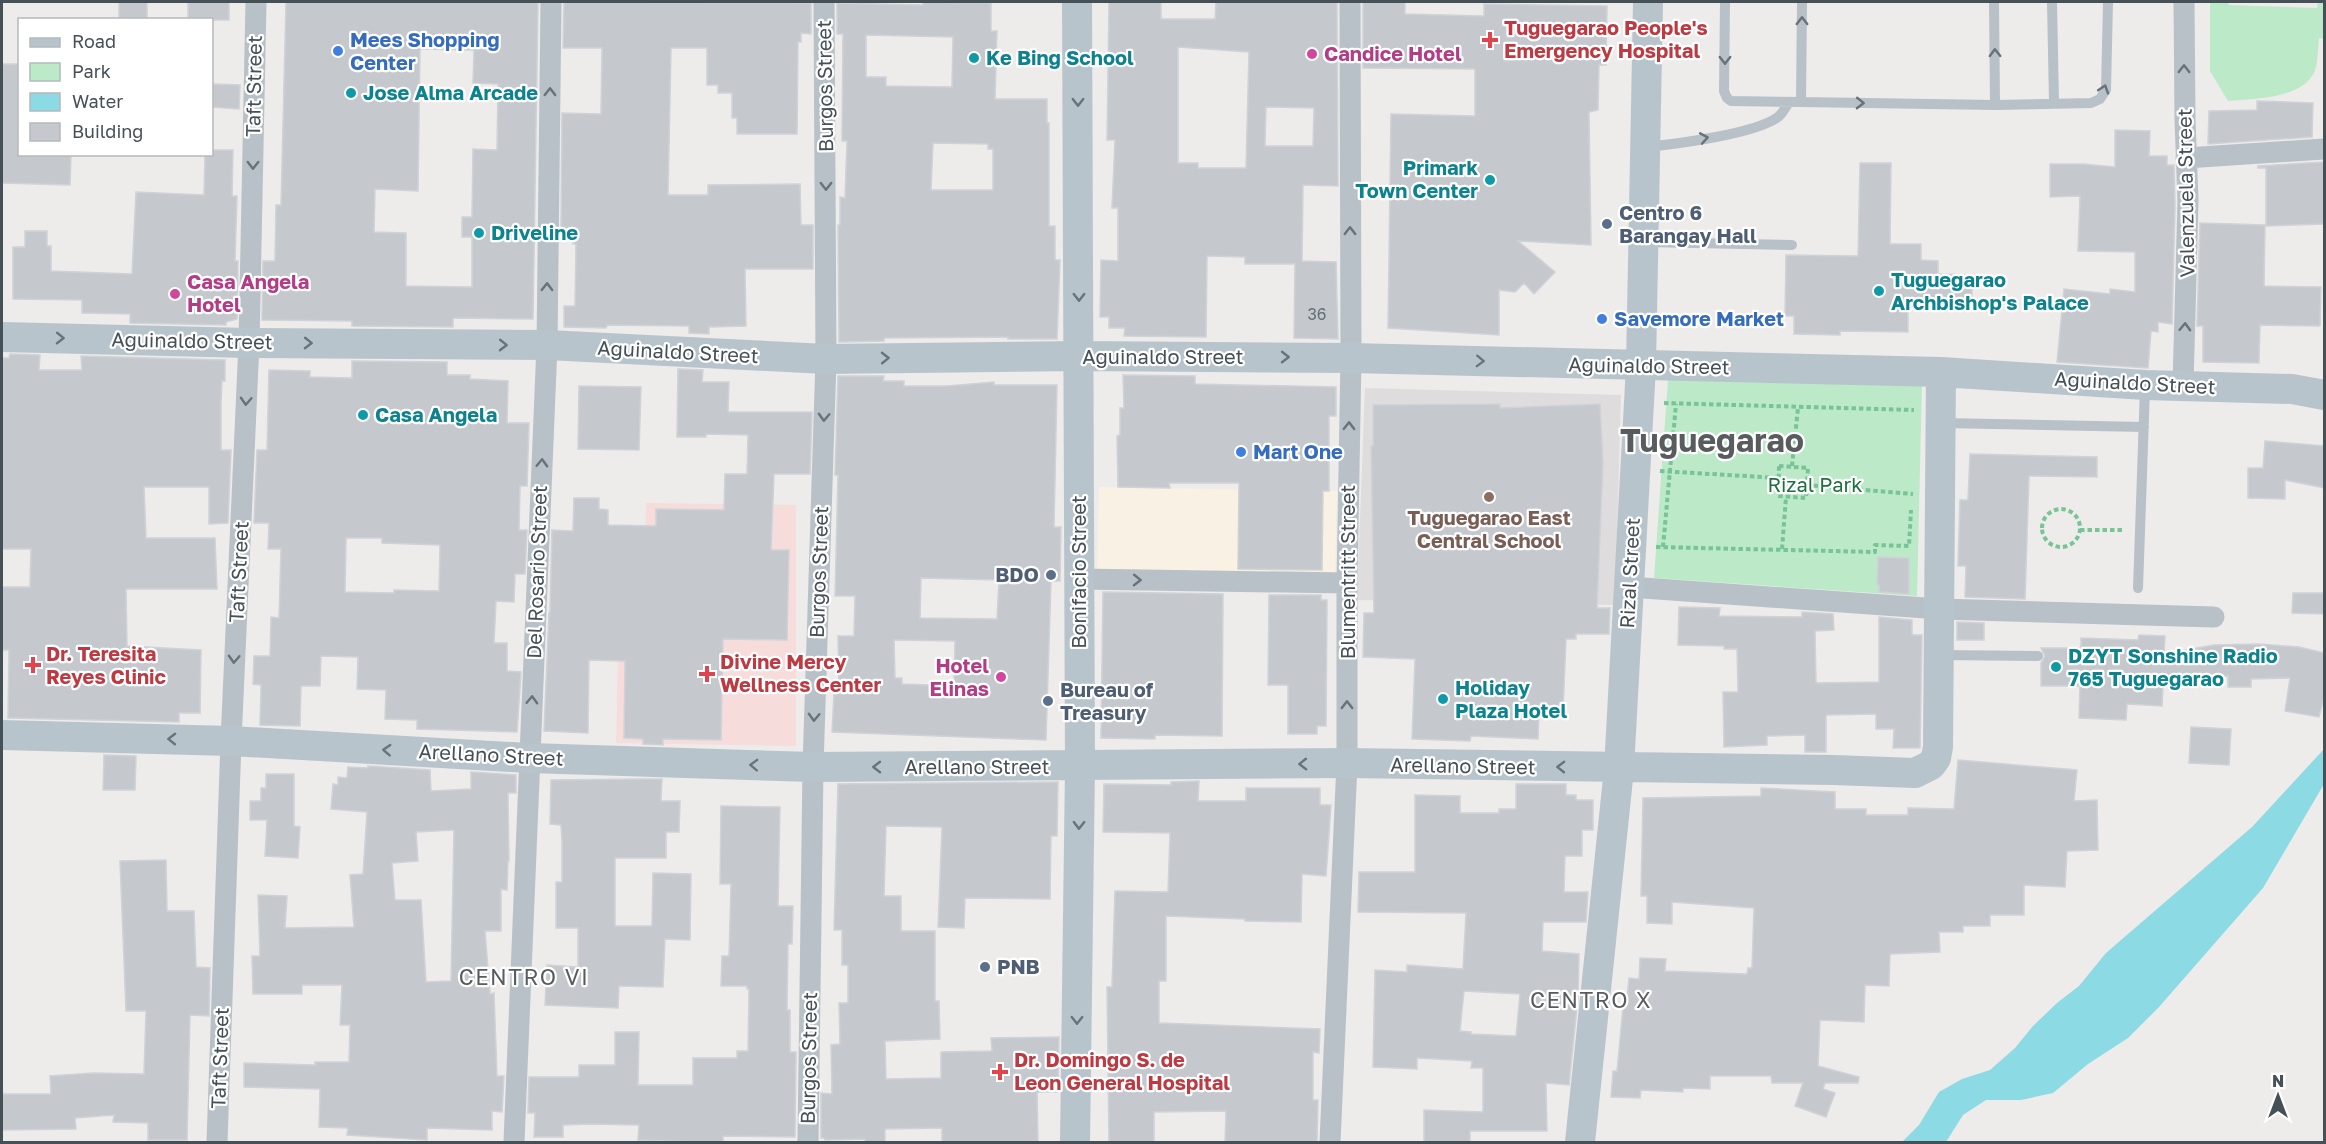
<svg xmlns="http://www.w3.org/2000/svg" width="2326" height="1144" viewBox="0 0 2326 1144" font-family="'Golos Text',sans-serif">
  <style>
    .commercial { fill: #f9f1e4 }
    .education { fill: #dfdcdd }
    .medical { fill: #f7dcdc }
    .green { fill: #bce9c8 }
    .water { fill: #8cdae3 }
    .building { fill: #c5c9ce; stroke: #cfd2d6; stroke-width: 1.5; fill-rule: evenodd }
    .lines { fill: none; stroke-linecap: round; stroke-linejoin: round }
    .path { stroke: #77c496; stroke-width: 4; stroke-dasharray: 4.5 3; stroke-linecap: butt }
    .lane { stroke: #b7c1c7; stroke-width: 10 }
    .street { stroke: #b7c1c7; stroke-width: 21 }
    .secondary { stroke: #b8c4cc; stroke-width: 30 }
    .oneway { stroke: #677279 }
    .oneway2 { stroke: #68737a }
    .health-dot { fill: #e0444e; stroke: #fff; stroke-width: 2 }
    .shop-dot { fill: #3f7fe0; stroke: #fff; stroke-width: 2 }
    .hotel-dot { fill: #d1479c; stroke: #fff; stroke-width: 2 }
    .culture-dot { fill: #0f9aa8; stroke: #fff; stroke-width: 2 }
    .service-dot { fill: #5c6f8a; stroke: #fff; stroke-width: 2 }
    .education-dot { fill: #8d6e63; stroke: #fff; stroke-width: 2 }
    .labels { text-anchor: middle; stroke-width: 4.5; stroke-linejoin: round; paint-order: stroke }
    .number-label { font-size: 16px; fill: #656e75 }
    .health-label { font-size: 20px; font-weight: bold; fill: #be3a42; stroke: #fff; text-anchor: start }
    .shop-label { font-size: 20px; font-weight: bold; fill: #366cbe; stroke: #fff; text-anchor: start }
    .hotel-label { font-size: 20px; font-weight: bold; fill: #b23c85; stroke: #fff; text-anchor: start }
    .culture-label { font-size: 20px; font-weight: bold; fill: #0d838f; stroke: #fff; text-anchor: start }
    .street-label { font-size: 20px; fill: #455057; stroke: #fff }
    .service-label { font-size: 20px; font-weight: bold; fill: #4e5e75; stroke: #fff; text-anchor: start }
    .park-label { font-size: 20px; fill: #1e703e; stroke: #fff }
    .education-label { font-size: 20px; font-weight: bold; fill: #785e54; stroke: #fff }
    .quarter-label { font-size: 22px; letter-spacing: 1.5px; fill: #595c5f; stroke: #fff }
    .town-label { font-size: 32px; font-weight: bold; fill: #595c5f; stroke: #fff }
  </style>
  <rect width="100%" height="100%" fill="#eeebeb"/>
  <path class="commercial" d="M1099,487L1337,491L1335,578L1097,574Z"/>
  <path class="education" d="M1365,388L1621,395L1615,605L1357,600Z"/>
  <path class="medical" d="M646,503L796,505V746L616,743L619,606L644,605Z"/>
  <path class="green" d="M2210,2H2228L2229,5L2317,8L2318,2H2324V39L2319,38C2318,48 2318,58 2316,67C2308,99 2254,99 2228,101L2210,71Z
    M1668,379L1922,383L1917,596L1654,578Z"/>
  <path class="water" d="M2324,749V784L2263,888L2159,1007L2128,1038L2088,1064L2053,1093L2021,1100H1986L1963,1115L1946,1142H1902L1919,1125L1939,1092L1962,1079L1990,1070L2015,1048L2033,1026L2057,1003L2079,986L2106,953L2252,827Z"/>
  <path class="building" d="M119,2H147V20H119Z
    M188,2H229V20H188Z
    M286,2H538L533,319L453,318V327L352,326V321L262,320L263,261H275L276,205H281ZM420,49L474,50L473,83L498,84L497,150L473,149L472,217H462V237H472V287L406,286V233L374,232L375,189L418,191Z
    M564,2L811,3V34L801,33V42H798L797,134H737V118H732V93H718V85H707V48H671L668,195H708V185L800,184L801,225H813V269H745L746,326L709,327V334L689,333V326L607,325L606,328L564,327V306H575L576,244H573V231H561L562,113L601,114L602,48H563Z
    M923,2L991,3V31H997L995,99H1047V123H1049V226H1055V260H1060L1057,339H1008V337L884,338V341L839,342L838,225H840V197L845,198L847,141H842L843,34H837V3L923,5ZM866,35L953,37L952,87L886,86V77H866ZM933,143L988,144V149H993V190H931Z
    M1109,2H1161V19H1215L1216,2H1337L1338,186L1303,185L1302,261L1336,262L1338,339L1294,338L1295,264H1245V257L1207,256L1206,337L1124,336L1125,328H1109V317H1100L1101,260L1118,261V208H1112L1115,140H1107ZM1178,47L1249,52L1246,168H1198V163H1178ZM1266,107L1314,108L1313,146H1265Z
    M1363,2H1405V14L1484,16V4L1607,6L1606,65H1599L1598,110L1589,112L1591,245L1518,241L1555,272L1534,294L1524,283L1515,292L1499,290V335L1388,328L1391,114L1475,116V69L1363,68Z
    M2,64H20V154H71L70,185L2,183Z
    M212,84L240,85L239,109L212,107Z
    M2257,101L2313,103L2312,137L2208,144L2209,111L2257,110Z
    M2115,130L2150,131L2149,156H2167V165H2174L2175,205L2172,324L2158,322V332L2151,331L2148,368L2057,362L2064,289L2110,294V289L2135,292V252L2078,251L2080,196L2050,197V164H2083L2115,167Z
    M212,150H233L232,196H237L235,261H238L237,319L226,322V325L130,323V314L82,313V300L13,299V247H25V231H47V246H51V271L132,274L136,192L204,195L205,154H212Z
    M2325,162L2324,224L2266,226V168H2258V166Z
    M1860,163H1891L1890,244H1921V260L1938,261V274L1972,275V308L1908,307V332L1840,331V335L1794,334V316H1785L1786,255L1858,256Z
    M2200,223L2265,225L2264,286L2321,287L2320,326L2260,325L2259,363L2203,362V326H2197Z
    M10,354L40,355L39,370H82L81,356L225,360V381H222L221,402V450H231L228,523L209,524V487H144L146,538H215L217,589H126L127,646L201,650L200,713H179V722L8,718L9,650H2V587H30L31,549H2V358H9Z
    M352,361L447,362V375H470V379L508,381L507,423H529L527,486H520L519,530H527L525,574H515L514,602L496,601L494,643H507V671L521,672L517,732L417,729V720L385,719L386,690L357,689L358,657L321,656L320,686H301L300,726L260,725L261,685L253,684L254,656H270L271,617L279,618L281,549H268L269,523H254L257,450H267L269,370L310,371V377L352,378ZM346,538H382V543L440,545L439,591L394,590V593L345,592Z
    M678,369L703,370L702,382H729L728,412H812L810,474H774L771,550H789L787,640L723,639L721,740L663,739V745L643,744V739L624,738L625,661L589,660L588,733L544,731L549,613H550L552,530L573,531L574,498H599V509L608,510V525L656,526V509L724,510L725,474H747L748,435L706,434V437H677Z
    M1123,375L1195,376V384L1336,387V416H1329V491H1323L1322,570L1238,569L1239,483H1169L1170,488L1118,487L1117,436L1120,435V408H1124Z
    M838,376H884L883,381H904V386H947L994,382V385H1057L1054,527H1061L1060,581H1051L1046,740L832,732L834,693H839L838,636H854L855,596H835L838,475H835ZM921,578L999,580L997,619L920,618ZM894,640L955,641L954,686L902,684V678H895Z
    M579,386L641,387L639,450L578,449Z
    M1500,404V408L1600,404L1603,463L1597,608H1610L1609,634H1576V639H1566L1563,711H1539L1538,739L1471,736L1470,741L1412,739L1415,659L1363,657L1364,613H1374L1371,446H1373V405Z
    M2265,441L2325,446V488L2285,480V499L2248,498V468H2263Z
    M1970,454L2097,457V477L2029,476L2025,599L1965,597L1966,566H1958L1960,500H1968Z
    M1878,557L1909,558V594L1879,592V585H1877Z
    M1103,592L1223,594L1222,736L1155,735V739L1101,738Z
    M2293,593H2324V614L2292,613Z
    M1269,595H1321V600H1327L1326,726H1317V734H1288V685H1268Z
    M1679,607L1720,608L1719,616L1802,617V612L1833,614L1834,630L1815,631L1816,683L1879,682V617L1912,620V635H1922L1920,748H1893L1894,729H1876V714L1826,715V752H1805V735L1767,736V745L1724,747L1723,692H1738L1737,649H1724V646L1678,645Z
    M1957,622L1984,623V640H1957Z
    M2139,635L2165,636L2164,654L2214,645L2259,644L2299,647L2325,653V694L2319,717L2285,711L2290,678L2251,679V687H2228V676L2163,687L2162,706L2127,704L2126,720L2079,718L2080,686H2041V663L2045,656L2041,648H2081V638L2138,640Z
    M2191,727L2231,729L2229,765L2189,763Z
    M104,755L136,756L135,790H103Z
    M1958,760L2077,770L2074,801L2097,800L2098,850L2067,851L2065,887L2024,885V915H1990V926H1963V932H1939L1940,952L1890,954L1889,986L1865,985L1864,1022L1820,1020L1818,1066L1859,1077L1858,1083H1825L1823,1089L1835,1093L1826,1117L1795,1106L1803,1083H1772L1771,1076H1710V1089L1683,1088V1092L1641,1090L1640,1098L1611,1097L1613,1071H1617L1624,997L1627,998L1629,978L1639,979L1640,958L1666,959L1665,971L1747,974L1748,968H1752L1754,908L1672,902V924L1647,923V896H1641L1643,798L1761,796V788L1835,792V809H1866V815H1908V808L1954,809Z
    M368,766L430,770L431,791L471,789V772L516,775V793H508L509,861H508L507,890L501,889V931H485L490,994L494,993L497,1076H504L502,1112L492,1111V1130L427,1128V1140L347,1135L348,1128L319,1127L320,1089L244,1087V1063L315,1065V1062H349L350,1025H340L342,985H302V994H253L252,956H260L258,895L287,896L285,928L354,927L350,875L363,874L367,812L331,809L333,784L338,785V777L347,778L348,767L368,768ZM454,830L451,981L426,982L421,900H395L392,863L418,861L416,832Z
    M266,774H294V826L300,827L298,858L265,856L267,820H250V801H261V788H266Z
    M643,779H662L661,801H680L679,832H666V858H615V926H652L653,873L691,874L690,940L665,939L663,987L619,986L618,1008L545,1005L547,965L578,967V928H556V882H562V841L561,825L550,824L551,780Z
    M1199,781L1198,801H1246V788H1320V805H1331L1326,876L1302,874L1301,922L1245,921V919L1166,916V981H1159V1023L1320,1029L1319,1053L1313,1052V1100H1318L1317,1143H1225L1226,1111L1154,1112V1143H1109L1107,987H1112L1115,891L1168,892L1170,833L1103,832L1104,784L1171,785V782Z
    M1058,782L1057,836H1051L1050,899L965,898L964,928L938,927L942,827L886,826L884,896H901V931H935V1001H939L940,1039L885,1041L886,1079L941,1078V1052L992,1051L991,1038L1059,1037L1058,1092H1037L1038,1143H942V1128L885,1129V1143H865V1139L825,1140L824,1138H821V1093L832,1094L831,1045L840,1044L839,1003H848V965H842V930H834L838,784Z
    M1516,784H1566V795H1576V800H1593V830H1582V856H1565L1564,892H1588L1586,922H1543L1542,951L1579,954L1578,997L1569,1085L1546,1083L1547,1131H1470V1143H1424V1110L1483,1112V1068H1471L1472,1061L1417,1058V1069L1373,1067L1375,970L1407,972V965L1463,969L1466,913L1358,912L1359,872H1415V795L1460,796V813H1499V809H1516ZM1464,991L1520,994L1516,1036L1471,1034V1032L1460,1031Z
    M721,806L780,807L778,906H793L792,944H788L787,1010H790V1052H796L795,1137L723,1136V1143L638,1140L639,1125L591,1124L563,1125V1137H534L535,1113H528L529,1077H579V1065H615V1032H639L638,1085H693V1058H737V1051H748L749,989H747V986H721L722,956H729L731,884H720Z
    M166,860L167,911H194L196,967L210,968L209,1016L190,1015L187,1140H148V1123L113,1122L114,1115L75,1118L76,1129L2,1130V1094H51L50,1076L93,1073L144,1074L146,1011H126L120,861Z"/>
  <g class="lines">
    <path class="path" d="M1664,403L1914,410
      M1779,466L1808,468L1806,498L1778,496Z
      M1792,466L1798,408
      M1660,471L1779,478
      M1806,485L1913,494
      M2042 528a19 19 0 1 1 38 0a19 19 0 1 1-38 0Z
      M2080,530H2124
      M1656,547L1875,552V545L1909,546L1911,510
      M1663,547L1676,404
      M1782,549L1786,497"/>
    <path class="lane" d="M1725,2L1724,91L1727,98L1731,101L1801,102L1802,2
      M1994,2L1995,105
      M2052,2L2054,103
      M1801,102L1995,105L2091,103L2100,99L2106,90L2108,2
      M1646,147C1676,144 1755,134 1778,117C1782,114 1786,107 1789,102
      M1645,242L1792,245
      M1941,423L2144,427
      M2138,588L2145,388
      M1940,655L2038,656"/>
    <path class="street" d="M2186,158L2324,149
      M2183,385L2188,201L2185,120L2184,2
      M1079,579L1347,583
      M1629,587L1940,609L2214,617
      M217,1142L231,741L249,343L256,2
      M514,1142L547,345L551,2
      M808,1142L813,767L826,359L824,2
      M1330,1142L1347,763V583L1351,358L1350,2"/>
    <path class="secondary" d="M2,337L249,343L547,345L826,359L1080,356L1351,358L1941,372L2145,385L2292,389L2324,395
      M2,735L231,741L529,758L813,767L1347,763L1834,770L1915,773L1931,765L1936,758L1938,747L1941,372
      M1075,1142L1080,767L1077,2
      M1580,1142L1619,769L1641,366L1648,2"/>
  </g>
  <defs><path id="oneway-chevron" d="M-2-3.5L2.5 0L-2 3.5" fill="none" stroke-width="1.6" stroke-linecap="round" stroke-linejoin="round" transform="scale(1.5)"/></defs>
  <g class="oneway">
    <use href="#oneway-chevron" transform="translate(1802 21) rotate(-90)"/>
    <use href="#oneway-chevron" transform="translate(1995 53) rotate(-91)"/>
    <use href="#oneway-chevron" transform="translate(1725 60) rotate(90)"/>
    <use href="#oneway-chevron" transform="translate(2184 69) rotate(-90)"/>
    <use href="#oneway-chevron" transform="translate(2104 89) rotate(-72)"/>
    <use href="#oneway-chevron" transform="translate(550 92) rotate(-89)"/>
    <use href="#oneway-chevron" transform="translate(1860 103) rotate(1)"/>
    <use href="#oneway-chevron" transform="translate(1704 138) rotate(-10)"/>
    <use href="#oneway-chevron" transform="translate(253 165) rotate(91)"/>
    <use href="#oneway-chevron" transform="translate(826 186) rotate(90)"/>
    <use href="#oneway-chevron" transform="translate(1350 231) rotate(-90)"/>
    <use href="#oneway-chevron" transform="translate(547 287) rotate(-89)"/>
    <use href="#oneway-chevron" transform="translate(2185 327) rotate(-88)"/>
    <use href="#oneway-chevron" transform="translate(246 401) rotate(93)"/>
    <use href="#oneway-chevron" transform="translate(824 417) rotate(92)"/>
    <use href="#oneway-chevron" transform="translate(1349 426) rotate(-89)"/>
    <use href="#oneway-chevron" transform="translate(542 463) rotate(-88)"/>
    <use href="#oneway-chevron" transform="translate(1137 580) rotate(1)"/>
    <use href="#oneway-chevron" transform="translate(234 659) rotate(93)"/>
    <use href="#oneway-chevron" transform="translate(532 700) rotate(-88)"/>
    <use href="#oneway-chevron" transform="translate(1347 705) rotate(-90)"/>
    <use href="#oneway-chevron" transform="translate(814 717) rotate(92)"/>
  </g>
  <g class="oneway2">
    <use href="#oneway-chevron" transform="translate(1078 102) rotate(90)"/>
    <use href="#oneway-chevron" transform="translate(1079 297) rotate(90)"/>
    <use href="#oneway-chevron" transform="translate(60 338) rotate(1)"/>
    <use href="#oneway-chevron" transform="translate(308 343) rotate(1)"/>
    <use href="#oneway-chevron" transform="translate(503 345) rotate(1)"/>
    <use href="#oneway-chevron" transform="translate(1285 357)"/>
    <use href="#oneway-chevron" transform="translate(885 358) rotate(-1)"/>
    <use href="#oneway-chevron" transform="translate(1480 361) rotate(2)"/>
    <use href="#oneway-chevron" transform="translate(172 739) rotate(-179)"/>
    <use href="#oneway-chevron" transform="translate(387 750) rotate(-177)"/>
    <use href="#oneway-chevron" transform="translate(1303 764) rotate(179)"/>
    <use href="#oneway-chevron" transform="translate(754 765) rotate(-178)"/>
    <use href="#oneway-chevron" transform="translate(877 767) rotate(180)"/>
    <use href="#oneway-chevron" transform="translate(1561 767) rotate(-179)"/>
    <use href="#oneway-chevron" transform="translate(1079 825) rotate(91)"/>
    <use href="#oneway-chevron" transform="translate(1077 1020) rotate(91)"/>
  </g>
  <g class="health-dot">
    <path d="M1487 31h6v6h6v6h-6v6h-6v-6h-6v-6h6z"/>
    <path d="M30 656h6v6h6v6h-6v6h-6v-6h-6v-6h6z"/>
    <path d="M704 665h6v6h6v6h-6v6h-6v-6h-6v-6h6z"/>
    <path d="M997 1063h6v6h6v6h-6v6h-6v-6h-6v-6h6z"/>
  </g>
  <g class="shop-dot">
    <circle cx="338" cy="51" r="6"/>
    <circle cx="1602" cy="319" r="6"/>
    <circle cx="1241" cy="452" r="6"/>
  </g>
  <g class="hotel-dot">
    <circle cx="1312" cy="54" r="6"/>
    <circle cx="175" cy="294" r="6"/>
    <circle cx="1001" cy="677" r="6"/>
  </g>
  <g class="culture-dot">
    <circle cx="974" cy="58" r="6"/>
    <circle cx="351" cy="93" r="6"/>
    <circle cx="1490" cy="180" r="6"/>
    <circle cx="479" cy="233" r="6"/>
    <circle cx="1879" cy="291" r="6"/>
    <circle cx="363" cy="415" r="6"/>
    <circle cx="2056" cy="667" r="6"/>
    <circle cx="1443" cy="699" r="6"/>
  </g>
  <g class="service-dot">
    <circle cx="1607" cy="224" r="6"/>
    <circle cx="1051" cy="575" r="6"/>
    <circle cx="1048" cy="701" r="6"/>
    <circle cx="985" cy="967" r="6"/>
  </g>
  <circle class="education-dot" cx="1489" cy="497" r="6"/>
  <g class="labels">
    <g class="number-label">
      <text x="1317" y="320">36</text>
    </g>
    <g class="health-label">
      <text x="1504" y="35">Tuguegarao People's<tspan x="1504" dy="23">Emergency Hospital</tspan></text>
      <text x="46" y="661">Dr. Teresita<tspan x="46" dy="23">Reyes Clinic</tspan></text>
      <text x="720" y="669">Divine Mercy<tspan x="720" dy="23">Wellness Center</tspan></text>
      <text x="1014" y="1067">Dr. Domingo S. de<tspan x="1014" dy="23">Leon General Hospital</tspan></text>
    </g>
    <g class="shop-label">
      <text x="350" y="47">Mees Shopping<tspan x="350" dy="23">Center</tspan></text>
      <text x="1614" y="326">Savemore Market</text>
      <text x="1253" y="459">Mart One</text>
    </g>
    <g class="hotel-label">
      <text x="1324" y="61">Candice Hotel</text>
      <text x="187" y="289">Casa Angela<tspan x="187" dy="23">Hotel</tspan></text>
      <text x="989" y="673" text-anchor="end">Hotel<tspan x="989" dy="23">Elinas</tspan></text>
    </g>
    <g class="culture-label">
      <text x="986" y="65">Ke Bing School</text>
      <text x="363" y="100">Jose Alma Arcade</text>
      <text x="1478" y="175" text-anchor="end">Primark<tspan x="1478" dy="23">Town Center</tspan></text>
      <text x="491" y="240">Driveline</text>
      <text x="1891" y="287">Tuguegarao<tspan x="1891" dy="23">Archbishop's Palace</tspan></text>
      <text x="375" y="422">Casa Angela</text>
      <text x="2068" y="663">DZYT Sonshine Radio<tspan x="2068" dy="23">765 Tuguegarao</tspan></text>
      <text x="1455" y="695">Holiday<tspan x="1455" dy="23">Plaza Hotel</tspan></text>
    </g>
    <g class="street-label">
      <text transform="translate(254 86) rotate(-89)" y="7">Taft Street</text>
      <text transform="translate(825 86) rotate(-91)" y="7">Burgos Street</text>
      <text transform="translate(2186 193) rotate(-91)" y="7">Valenzuela Street</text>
      <text transform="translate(192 341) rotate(1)" y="7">Aguinaldo Street</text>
      <text transform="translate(678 352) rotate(3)" y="7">Aguinaldo Street</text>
      <text x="1163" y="364">Aguinaldo Street</text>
      <text transform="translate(1649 366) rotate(1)" y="7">Aguinaldo Street</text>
      <text transform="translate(2135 383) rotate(3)" y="7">Aguinaldo Street</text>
      <text transform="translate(239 572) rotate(-87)" y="7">Taft Street</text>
      <text transform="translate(537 572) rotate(-88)" y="7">Del Rosario Street</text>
      <text transform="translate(819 572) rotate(-88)" y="7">Burgos Street</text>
      <text transform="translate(1079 572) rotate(-90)" y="7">Bonifacio Street</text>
      <text transform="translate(1348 572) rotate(-90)" y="7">Blumentritt Street</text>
      <text transform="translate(1630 573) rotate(-87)" y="7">Rizal Street</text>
      <text transform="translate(491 755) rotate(3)" y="7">Arellano Street</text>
      <text transform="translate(1463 766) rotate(1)" y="7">Arellano Street</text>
      <text x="977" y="774">Arellano Street</text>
      <text transform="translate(220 1058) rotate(-88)" y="7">Taft Street</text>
      <text transform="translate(809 1058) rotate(-89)" y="7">Burgos Street</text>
    </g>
    <g class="service-label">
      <text x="1619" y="220">Centro 6<tspan x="1619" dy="23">Barangay Hall</tspan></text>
      <text x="1039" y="582" text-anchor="end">BDO</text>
      <text x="1060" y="697">Bureau of<tspan x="1060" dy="23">Treasury</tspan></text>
      <text x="997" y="974">PNB</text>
    </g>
    <g class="park-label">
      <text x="1815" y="492">Rizal Park</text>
    </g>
    <g class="education-label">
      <text x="1489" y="525">Tuguegarao East<tspan x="1489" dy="23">Central School</tspan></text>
    </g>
    <g class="quarter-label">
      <text x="524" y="985">CENTRO VI</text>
      <text x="1591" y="1008">CENTRO X</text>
    </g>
    <g class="town-label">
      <text x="1712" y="452">Tuguegarao</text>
    </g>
  </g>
  <rect width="2326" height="1144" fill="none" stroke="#455057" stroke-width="6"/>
  <rect x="18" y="18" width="195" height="138" fill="#ffffff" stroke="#b5b9bc" stroke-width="1.5"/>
  <rect x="30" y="38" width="30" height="9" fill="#b8c4cc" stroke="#b5b9bc" stroke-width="1.5"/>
  <text x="72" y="48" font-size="18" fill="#455057">Road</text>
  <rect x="30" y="63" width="30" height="18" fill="#bce9c8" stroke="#b5b9bc" stroke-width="1.5"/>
  <text x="72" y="78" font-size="18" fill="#455057">Park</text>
  <rect x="30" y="93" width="30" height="18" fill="#8cdae3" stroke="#b5b9bc" stroke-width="1.5"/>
  <text x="72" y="108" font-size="18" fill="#455057">Water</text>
  <rect x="30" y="123" width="30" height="18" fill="#c5c9ce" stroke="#b5b9bc" stroke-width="1.5"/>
  <text x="72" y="138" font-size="18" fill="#455057">Building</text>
  <g transform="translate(2278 1096)" stroke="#ffffff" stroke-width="4.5" paint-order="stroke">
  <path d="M0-4.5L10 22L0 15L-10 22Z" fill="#455057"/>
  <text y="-9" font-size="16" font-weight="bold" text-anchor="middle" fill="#455057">N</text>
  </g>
</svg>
